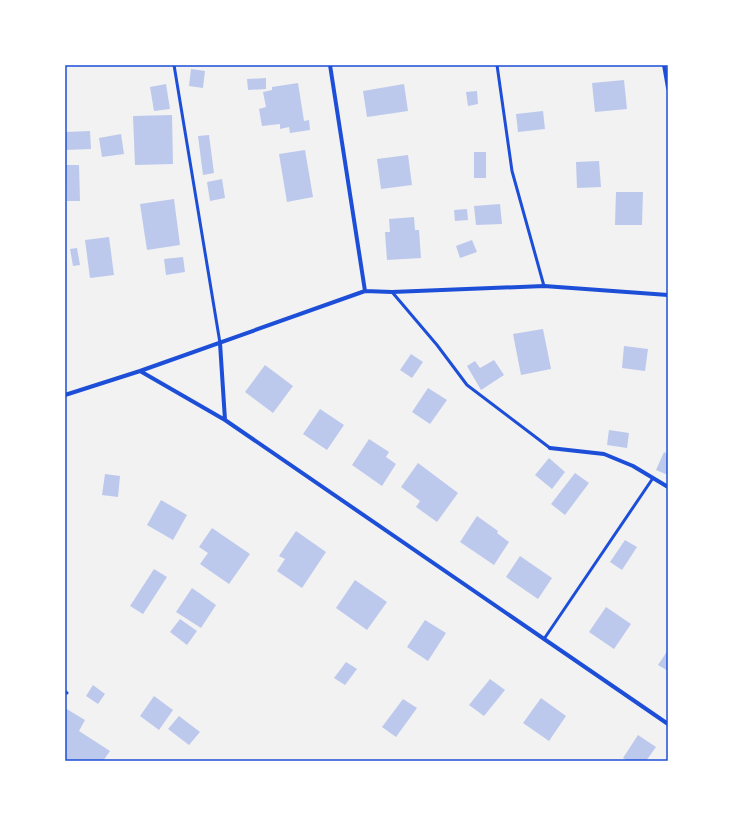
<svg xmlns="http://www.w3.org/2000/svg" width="733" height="826" viewBox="0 0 733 826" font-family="'PT Sans',sans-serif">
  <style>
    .building { fill: #bdc9ec }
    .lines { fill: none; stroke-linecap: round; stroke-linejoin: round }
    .service { stroke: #1d4ed8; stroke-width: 3 }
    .minor { stroke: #1d4ed8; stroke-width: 4 }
    .neatline { fill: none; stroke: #1d4ed8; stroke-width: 1.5 }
  </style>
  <rect width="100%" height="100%" fill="#f2f2f2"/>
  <path class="building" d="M191,69L205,71L203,88L189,86Z
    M266,78V89L248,90L247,79Z
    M624,80L627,109L595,112L592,83Z
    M298,83L304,121L309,120L310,130L290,133L289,127L280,129V124L262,126L259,109L266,107L263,92L272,90V87Z
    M166,84L170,109L154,111L150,87Z
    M404,84L408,111L367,117L363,91Z
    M477,91L478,104L468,106L466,92Z
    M543,111L545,129L518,132L516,114Z
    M172,115L173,164L135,165L133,116Z
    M90,131L91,149L65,150V132Z
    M121,134L124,154L102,157L99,138Z
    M209,135L214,173L203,175L198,136Z
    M305,150L313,197L287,202L279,154Z
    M474,152H486V178H474Z
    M408,155L412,185L381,189L377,159Z
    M599,161L601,187L577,188L576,162Z
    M66,165H79L80,201H67Z
    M222,179L225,198L210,201L207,182Z
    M616,192H643L642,225H615Z
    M174,199L180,245L147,250L140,204Z
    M500,204L502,224L476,225L474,206Z
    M467,209L468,220L455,221L454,210Z
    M414,217L415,230H419L421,258L387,260L385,232H390L389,219Z
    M109,237L114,275L90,278L85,240Z
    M472,240L477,252L460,258L456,246Z
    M77,248L80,265L73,266L70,249Z
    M183,257L185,272L166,275L164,259Z
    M543,329L551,369L521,375L513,334Z
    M624,346L648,349L645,371L622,368Z
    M411,354L423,362L412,378L400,370Z
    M494,360L504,375L481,390L467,366L475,361L480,368Z
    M265,365L293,386L273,413L245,392Z
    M428,388L447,400L430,424L412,412Z
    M320,409L344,425L327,450L303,434Z
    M609,430L629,433L627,448L607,445Z
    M369,439L389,452L386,457L396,464L382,486L352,465Z
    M664,452L668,454V475L656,470Z
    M549,458L565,472L552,489L535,475Z
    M418,463L458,493L437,522L416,507L420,501L401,487Z
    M575,473L589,483L565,515L551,504Z
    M105,474L120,476L118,497L102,495Z
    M161,500L187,515L173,540L147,525Z
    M477,516L498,531L497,533L509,542L494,565L460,542Z
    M212,528L250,554L229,584L200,564L208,553L199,547Z
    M296,531L326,552L302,588L277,571L285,559L279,556Z
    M625,540L637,547L622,570L610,562Z
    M520,556L552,578L538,599L506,577Z
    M154,569L167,577L143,614L130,606Z
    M355,580L387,602L367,630L336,608Z
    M192,588L216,605L201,628L176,612Z
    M606,607L631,624L614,649L589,632Z
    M180,619L197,631L187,645L170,632Z
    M425,620L446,633L428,661L407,647Z
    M668,650V671L658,665Z
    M346,662L357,669L345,685L334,678Z
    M490,679L505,690L484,716L469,705Z
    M93,685L105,694L98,704L86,696Z
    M154,696L173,710L159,730L140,716Z
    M541,698L566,716L549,741L523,723Z
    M403,699L417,708L396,737L382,727Z
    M65,708L85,720L79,731L110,751L103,761H68L65,759Z
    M179,716L200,732L189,745L168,729Z
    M638,735L656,747L646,761H628L623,758Z"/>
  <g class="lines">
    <path class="service" d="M174,65L220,343
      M497,65L512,171L544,286
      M392,292L437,345L467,385L550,448
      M544,639L653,478
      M65,691L67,693"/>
    <path class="minor" d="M330,65L365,291
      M664,65L668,88
      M220,343L225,420
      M140,371L225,420L668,724
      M65,395L140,371L365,291L392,292L544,286L668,295
      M550,448L604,454L633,466L668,487"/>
  </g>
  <rect width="733" height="826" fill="none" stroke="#ffffff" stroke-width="132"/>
  <rect x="66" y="66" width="601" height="694" class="neatline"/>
</svg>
